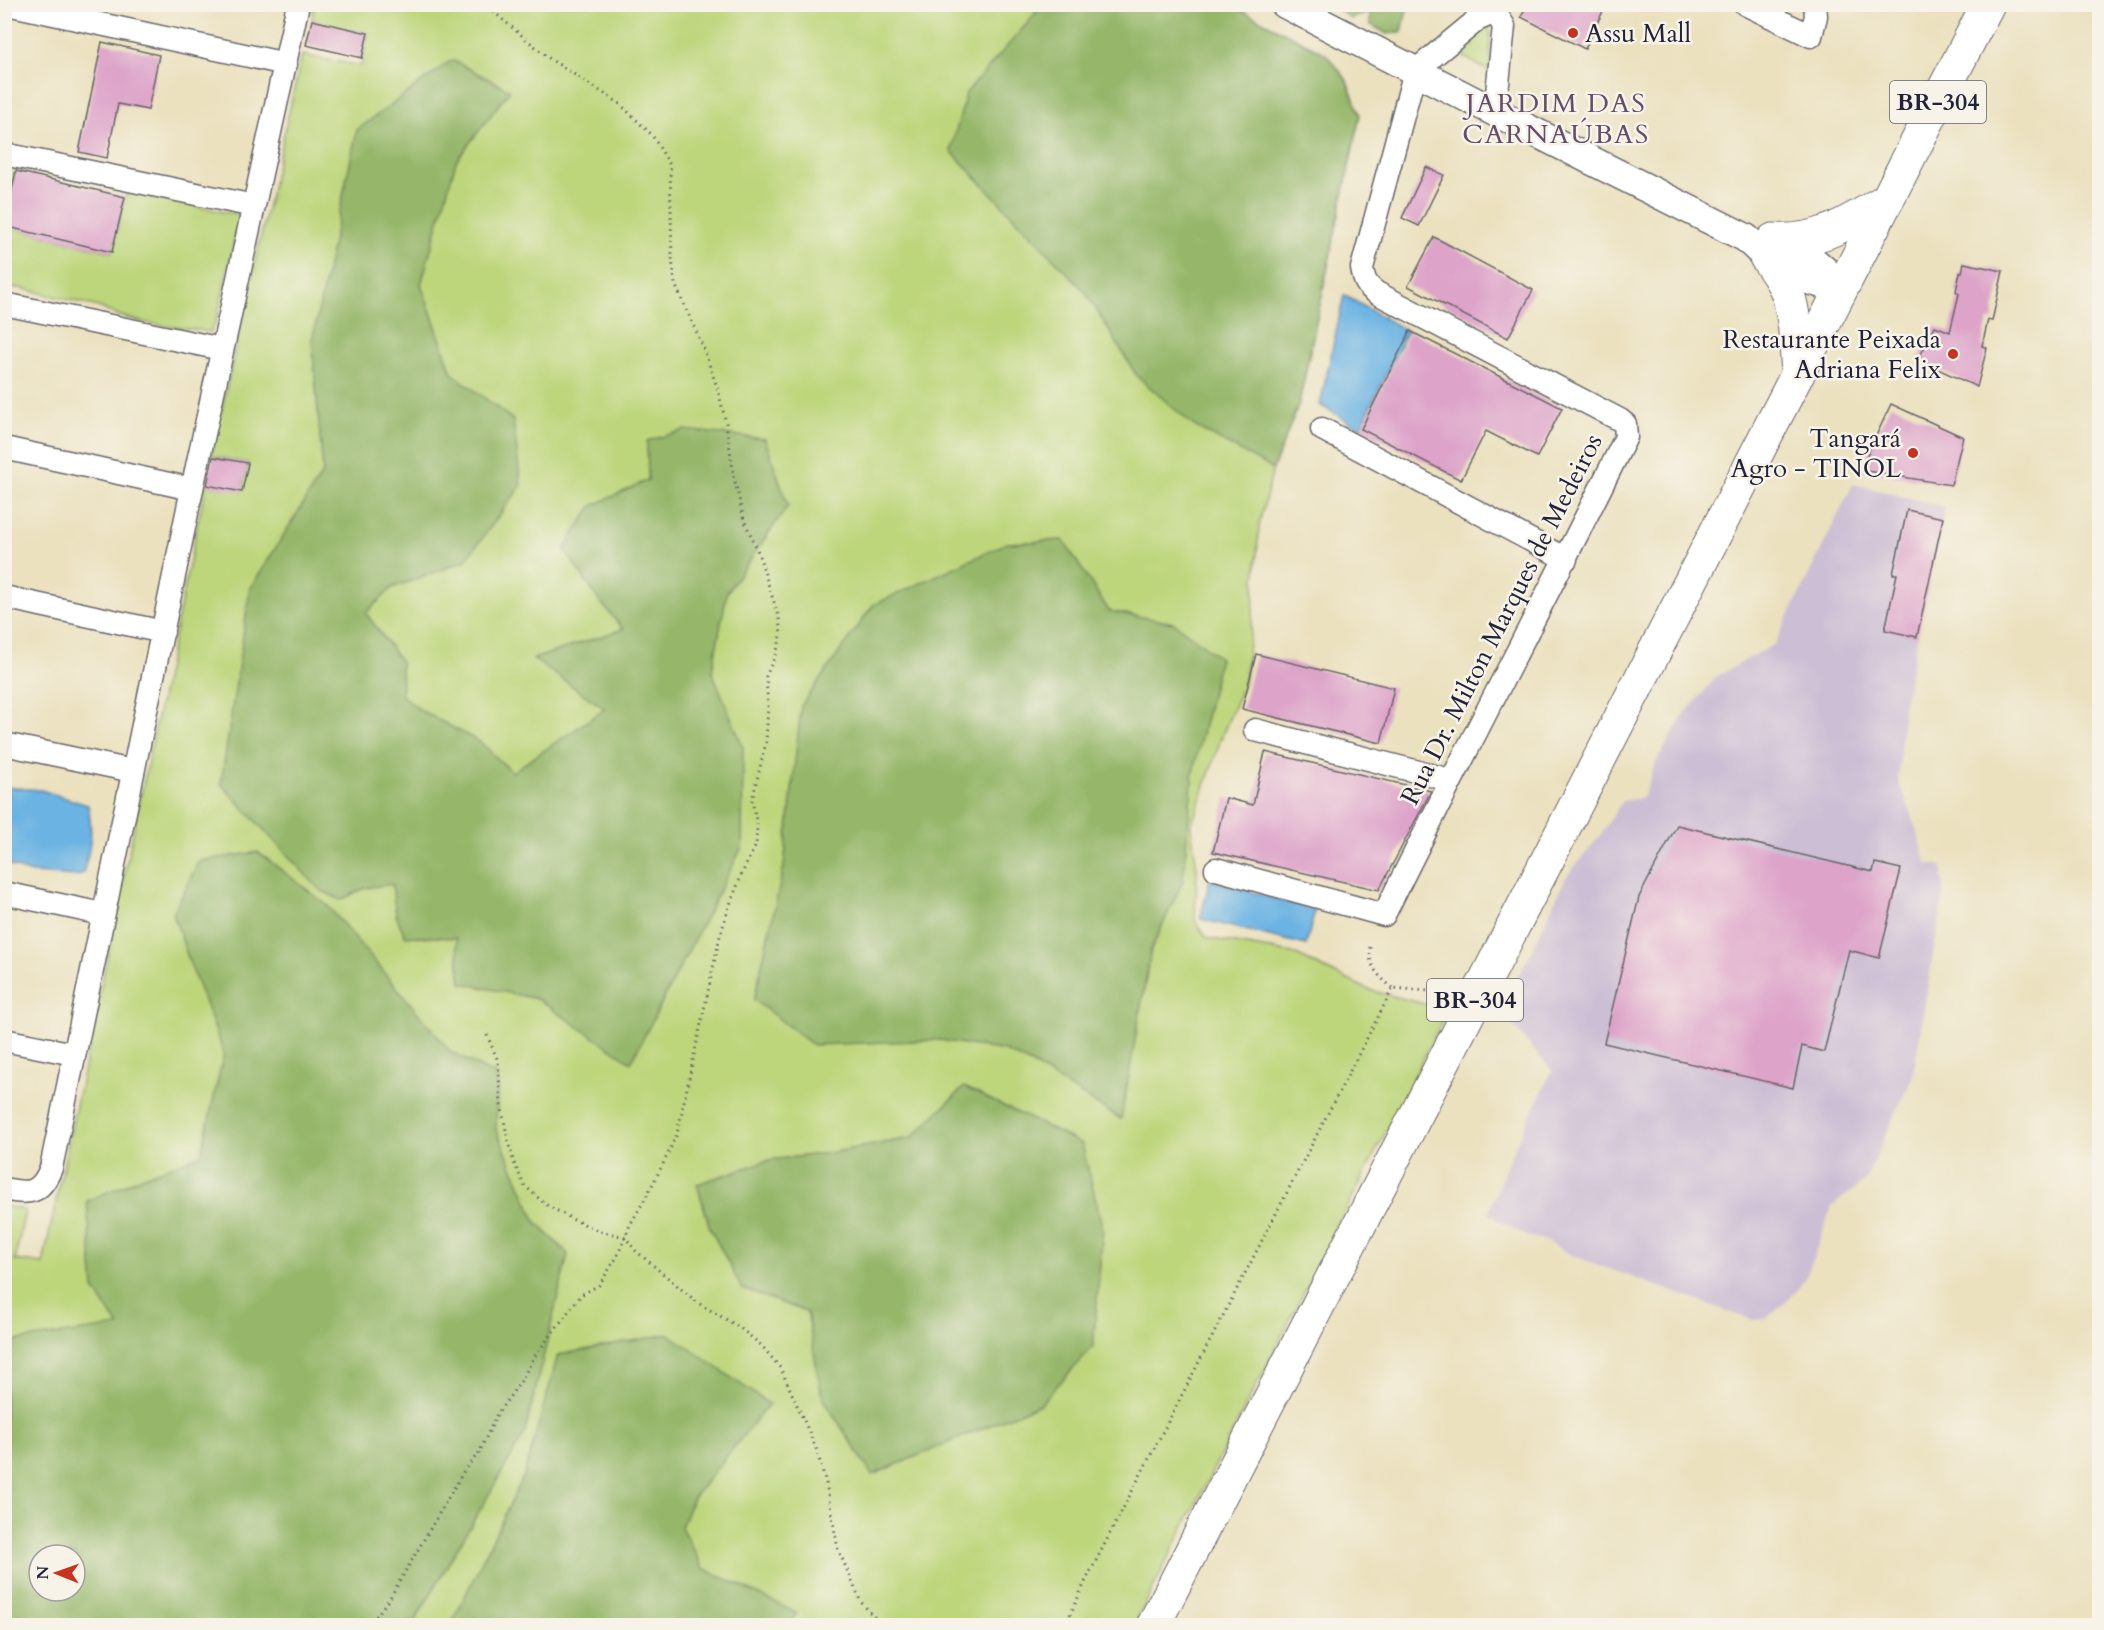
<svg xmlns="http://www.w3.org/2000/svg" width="2104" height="1630" viewBox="0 0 2104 1630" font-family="Cardo,serif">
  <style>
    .industrial { fill: #ccbed4 }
    .green { fill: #bdd67b; stroke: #707c5b; stroke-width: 1.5; fill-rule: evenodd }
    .forest { fill: #96b76b; stroke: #5c6c53; stroke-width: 1.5; fill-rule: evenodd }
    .water { fill: #6bb3e3; stroke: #466a8f; stroke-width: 1.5 }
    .building { fill: #dda3c9 }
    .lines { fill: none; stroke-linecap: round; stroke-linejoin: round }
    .minor-casing { stroke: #686569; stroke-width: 25 }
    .major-casing { stroke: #686569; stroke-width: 31 }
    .highway-casing { stroke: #686569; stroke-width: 35 }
    .path { stroke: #686569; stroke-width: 3; stroke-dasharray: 1.5 4.5; stroke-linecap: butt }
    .minor { stroke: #fff; stroke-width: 22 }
    .major { stroke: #fff; stroke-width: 28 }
    .highway { stroke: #fff; stroke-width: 33 }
    .poi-dot { fill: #c8321e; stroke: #f7f3e8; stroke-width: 2 }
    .labels { text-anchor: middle; stroke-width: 5; stroke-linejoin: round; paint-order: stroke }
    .shield { fill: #f7f3e8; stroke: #62616f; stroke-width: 1.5 }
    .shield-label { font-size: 24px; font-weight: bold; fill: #22223b }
    .poi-label { font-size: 26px; fill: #22223b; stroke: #f7f3e8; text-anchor: end }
    .street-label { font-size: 26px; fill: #22223b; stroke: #f7f3e8 }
    .neighbourhood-label { font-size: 27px; letter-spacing: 1.5px; fill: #634f6d; stroke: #f7f3e8 }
  </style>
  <rect width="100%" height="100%" fill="#f7f3e8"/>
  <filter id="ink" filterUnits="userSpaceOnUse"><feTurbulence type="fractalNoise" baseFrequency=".0167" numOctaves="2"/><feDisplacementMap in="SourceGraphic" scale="12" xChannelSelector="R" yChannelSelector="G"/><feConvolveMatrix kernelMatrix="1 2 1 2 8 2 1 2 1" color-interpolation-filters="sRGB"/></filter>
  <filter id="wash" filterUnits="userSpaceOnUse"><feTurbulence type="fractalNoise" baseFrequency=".008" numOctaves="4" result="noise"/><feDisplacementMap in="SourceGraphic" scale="24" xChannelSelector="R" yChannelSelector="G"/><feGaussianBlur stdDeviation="1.35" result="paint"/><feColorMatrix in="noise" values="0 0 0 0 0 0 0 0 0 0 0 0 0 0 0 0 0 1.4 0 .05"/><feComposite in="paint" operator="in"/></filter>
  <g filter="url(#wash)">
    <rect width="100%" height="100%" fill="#ebe1bf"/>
    <path class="industrial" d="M1853,484L1945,507L1903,708L1898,782L1912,815L1927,864L1943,866V895L1913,1075L1877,1154L1864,1182L1832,1206L1806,1278L1786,1302L1766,1319L1752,1320L1573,1256L1546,1241L1525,1235L1488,1214L1510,1157L1552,1071L1504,1015L1512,987L1530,955L1566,877L1600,836L1622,801L1643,798L1655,764L1683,716L1717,676L1775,644Z"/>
    <path class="green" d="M314,5H1231L1326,54L1346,79L1360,115L1299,403L1273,469L1259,525L1253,611L1244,684L1223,733L1191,826L1197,869L1195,921L1207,938L1292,953L1369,990L1448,1010L1134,1625H5L4,1206L25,1210L15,1260L43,1264L206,484L242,491L248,463L211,456L302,55L361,66L368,34L312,20ZM39,1555H75V1591H39Z
      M1490,25V72L1452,50Z
      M5,161L17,164L5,220Z
      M131,191C168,196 202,211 240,214L217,318L211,332C174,326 133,325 99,307L20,288L5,287V226L112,252L125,197Z"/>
    <path class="forest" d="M1042,4L1231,5L1326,54L1346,79L1360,115L1299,403L1273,469L1194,426L1137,376L1086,293L951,151L966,93L1031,19Z
      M1332,5H1408L1402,32L1387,34L1370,24V12L1351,19Z
      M452,60L510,90L456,161L421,284L452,373L513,420L521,486L465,561L392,588L366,613L401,662L402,696L422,711L480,742L512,772L605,709L533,659L623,629L598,599L564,549L592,506L648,480L647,441L685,430L765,439L788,506L727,592L712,671L743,747L742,847L631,1062L537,999L461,983L456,938L405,936L396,915L392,884L365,888L341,900L320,890L221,784L250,589L323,472L312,341L357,130Z
      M1063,540L1109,611L1174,623L1220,658L1193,772L1183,881L1151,950L1121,1119L1033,1065L1005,1051L940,1040L813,1045L754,1000L784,866L801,706L873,605L1007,543Z
      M258,852L327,905L451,1052L498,1076L496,1129L536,1222L568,1254L525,1433L416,1619L410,1625H5V1342L119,1326L94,1289L87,1201L149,1174L201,1155L224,1053L189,961L173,913L199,861ZM39,1555H75V1591H39Z
      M964,1087L1082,1144L1103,1229L1093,1347L1040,1404L872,1475L822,1397L807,1312L742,1289L710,1228L697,1184L769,1160L829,1153L911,1138Z
      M669,1334L769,1404L693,1498L681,1527L703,1568L797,1613L790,1625H451L525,1473L558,1355Z"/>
    <path class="water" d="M1344,295L1407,331L1360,428L1320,405Z
      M5,787L41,790L88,805C93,833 91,846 83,873L77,876L32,873L5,864Z
      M1210,880L1315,910L1306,945L1200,919Z"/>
    <g id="blocks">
      <path class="building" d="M1528,4H1590L1603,11L1585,49L1521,17Z
        M312,20L368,33L362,58L306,45Z
        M102,42L159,55L148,110L118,104L107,158L79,152Z
        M1426,167L1444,175L1419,226L1402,218Z
        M16,171L125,197L112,252L4,226Z
        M1434,237L1533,290L1508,338L1408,286Z
        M1964,263L2003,271L1992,321L1988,320L1982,346L1987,348L1977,387L1918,360L1935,326L1950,332L1959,294L1956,291L1960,272H1962Z
        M1410,331L1562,408L1537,457L1486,431L1461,480L1361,429Z
        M1891,404L1963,437L1951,485L1860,470Z
        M213,457L248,463L242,492L207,485Z
        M1907,510L1943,518L1917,637L1885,630L1897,574H1893Z
        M1256,654L1394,688L1381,743L1242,709Z
        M1265,752L1431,791L1379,890L1213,852L1226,798L1253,805Z
        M1677,825L1873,872L1875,863L1901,869L1879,958L1849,950L1824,1052L1802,1046L1793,1088L1604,1043L1639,897Z"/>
    </g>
  </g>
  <g filter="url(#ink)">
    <use href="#blocks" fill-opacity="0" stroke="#686569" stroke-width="1.5"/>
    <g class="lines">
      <g class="minor-casing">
        <path id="minor" d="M7,4L286,64
          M1745,4L1811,36L1816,16L1815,4
          M1495,112L1504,26L1495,12
          M4,154L254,206
          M4,304L222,349
          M1322,429L1566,559
          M4,448L192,489
          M4,597L163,632
          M1255,730L1450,780
          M4,744L133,771
          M1216,869L1384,915C1463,754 1547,597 1626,437L1625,424L1620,420L1377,293C1366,286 1364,280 1362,268L1415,71L1477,20L1495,12L1499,4
          M4,893L102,914
          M4,1040L74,1054
          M4,1189C30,1195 41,1193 51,1168L192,489L298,4"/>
      </g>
      <g class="major-casing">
        <path id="major" d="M1285,4L1495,112L1746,238C1778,270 1798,281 1843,288
          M1771,240C1801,246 1822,267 1843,288"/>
      </g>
      <g class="highway-casing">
        <path id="highway" d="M1773,240C1821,243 1849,222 1888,199
          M1766,257C1774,269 1783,280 1788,294C1796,319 1796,348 1798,374
          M1153,1626L1988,4"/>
      </g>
      <path class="path" d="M1370,947C1368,967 1379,977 1393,988
        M487,1035L498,1061L501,1105L509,1145L514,1163L524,1185L545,1204L574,1220L600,1231L625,1237L636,1251L698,1303L739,1327L762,1346L781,1369L816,1448L826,1483L838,1549L861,1602L882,1626
        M369,1626L391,1596L465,1469L479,1453L497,1414L521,1381L534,1357L581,1295L599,1285L617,1257L630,1225L645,1199L663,1164L677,1134L720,936L729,907L744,869L756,845L757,825L752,800L766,743L768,706L766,676L776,654L781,636L779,618L757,549L744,520L734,477L726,423L718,390L703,347L675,284L672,258L670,165L652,135L619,103L550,59L484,4
        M1065,1626L1086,1580L1393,988L1430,991L1448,996"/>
      <use href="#minor" class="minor"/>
      <use href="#major" class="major"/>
      <use href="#highway" class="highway"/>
    </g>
  </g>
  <g class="poi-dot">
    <circle cx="1573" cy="33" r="6"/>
    <circle cx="1953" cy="354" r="6"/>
    <circle cx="1913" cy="453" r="6"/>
  </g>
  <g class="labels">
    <g class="shield">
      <rect x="1890" y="81" width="96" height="42" rx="4.5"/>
      <rect x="1427" y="979" width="96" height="42" rx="4.5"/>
    </g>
    <g class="shield-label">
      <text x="1938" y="110">BR-304</text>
      <text x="1475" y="1008">BR-304</text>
    </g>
    <g class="poi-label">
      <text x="1585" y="42" text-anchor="start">Assu Mall</text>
      <text x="1941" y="348">Restaurante Peixada<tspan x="1941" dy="30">Adriana Felix</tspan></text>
      <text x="1901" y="447">Tangará<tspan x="1901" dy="30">Agro - TINOL</tspan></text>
    </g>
    <g class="street-label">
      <text transform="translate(1501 619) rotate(-63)" y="9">Rua Dr. Milton Marques de Medeiros</text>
    </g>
    <g class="neighbourhood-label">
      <text x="1556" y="112">JARDIM DAS<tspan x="1556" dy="31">CARNAÚBAS</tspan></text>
    </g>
  </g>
  <rect width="2104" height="1630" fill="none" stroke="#f7f3e8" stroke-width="24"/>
  <g transform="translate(57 1573) rotate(271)"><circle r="28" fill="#f7f3e8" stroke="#a29fa3" stroke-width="1.5"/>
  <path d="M0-4.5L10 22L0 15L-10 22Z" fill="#c8321e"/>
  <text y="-9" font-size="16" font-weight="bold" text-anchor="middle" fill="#22223b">N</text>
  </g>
</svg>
